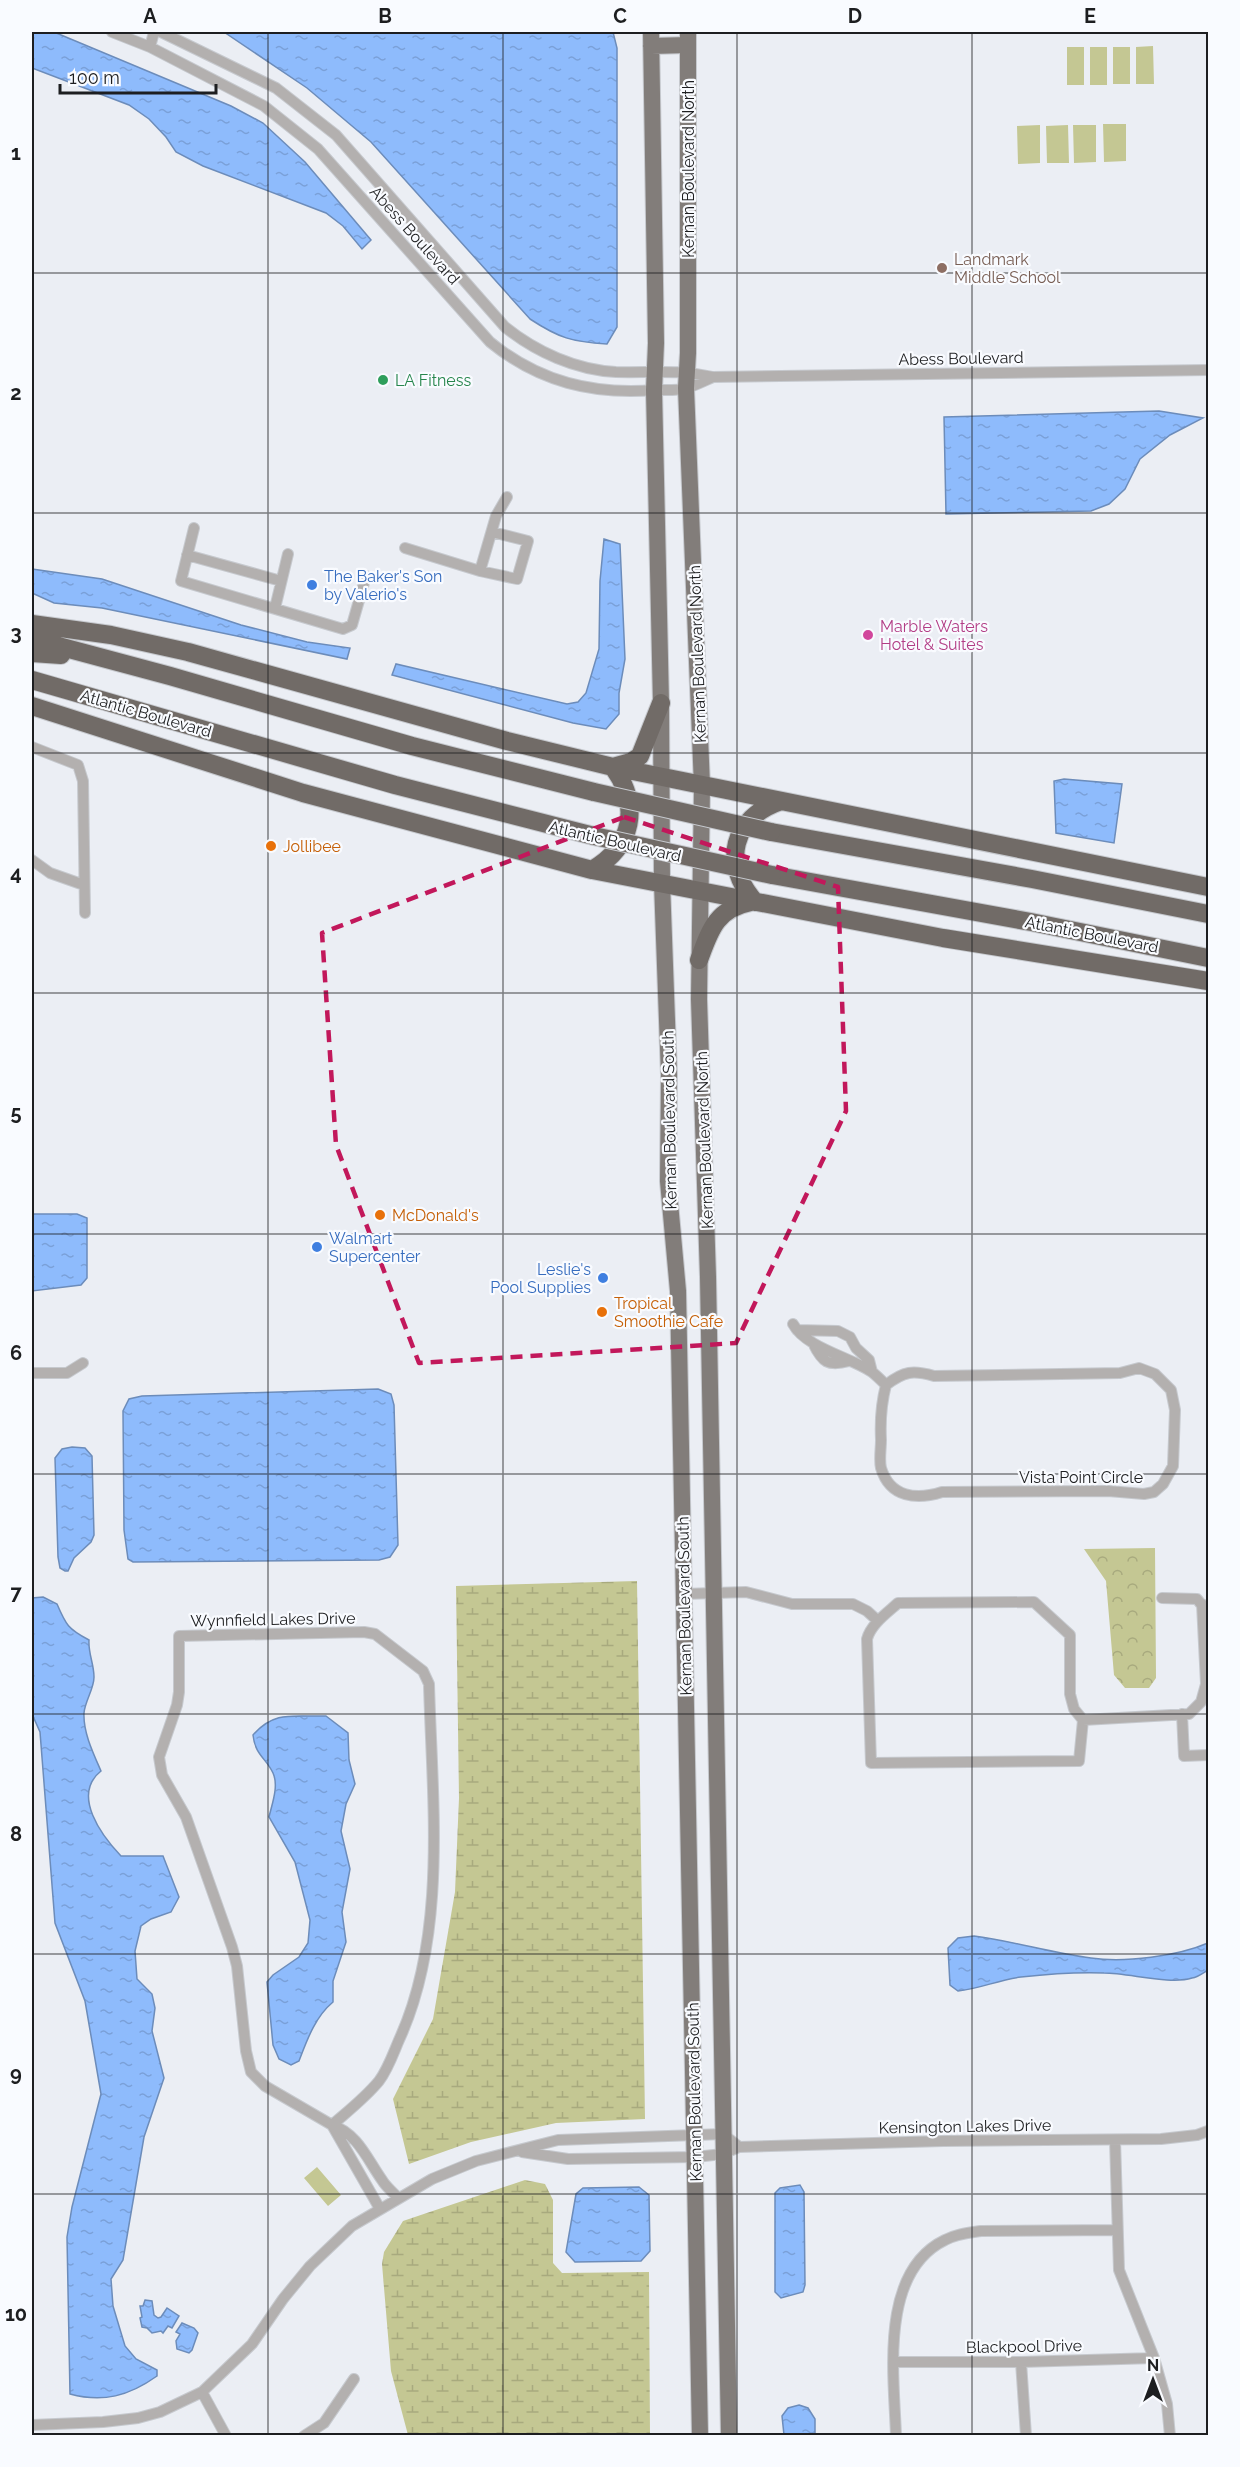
<svg xmlns="http://www.w3.org/2000/svg" width="1240" height="2467" viewBox="0 0 1240 2467" font-family="Raleway,sans-serif">
  <style>
    .forest { fill: url(#forest-crowns) }
    .wetland { fill: url(#wetland-marsh) }
    .park { fill: #c4c793 }
    .water { fill: url(#water-ripples); stroke: #6c8cba; stroke-width: 1.5 }
    .lines { fill: none; stroke-linecap: round; stroke-linejoin: round }
    .street-casing { stroke: #c6c9ce; stroke-width: 12 }
    .primary-casing { stroke: #c6c9ce; stroke-width: 18 }
    .highway-casing { stroke: #c6c9ce; stroke-width: 20 }
    .street { stroke: #b3b0af; stroke-width: 10 }
    .primary { stroke: #827d7a; stroke-width: 16 }
    .highway { stroke: #716b67; stroke-width: 18 }
    .highway-bridge-casing { stroke: #c6c9ce; stroke-width: 20; stroke-linecap: butt }
    .highway-bridge { stroke: #716b67; stroke-width: 18 }
    .marked { fill: none; stroke: #c2185b; stroke-width: 4.5; stroke-dasharray: 12 8; stroke-linejoin: round }
    .grid { fill: none; stroke: #1d1e20; stroke-width: 1.5; stroke-opacity: 0.55 }
    .education-dot { fill: #8d6e63; stroke: #f9fbff; stroke-width: 2 }
    .leisure-dot { fill: #2e9e5b; stroke: #f9fbff; stroke-width: 2 }
    .shop-dot { fill: #3f7fe0; stroke: #f9fbff; stroke-width: 2 }
    .hotel-dot { fill: #d1479c; stroke: #f9fbff; stroke-width: 2 }
    .food-dot { fill: #e8710a; stroke: #f9fbff; stroke-width: 2 }
    .labels { text-anchor: middle; stroke-width: 4.5; stroke-linejoin: round; paint-order: stroke }
    .street-label { font-size: 16px; fill: #1d1e20; stroke: #f9fbff }
    .education-label { font-size: 16px; fill: #785e54; stroke: #f9fbff; text-anchor: start }
    .leisure-label { font-size: 16px; fill: #27864d; stroke: #f9fbff; text-anchor: start }
    .shop-label { font-size: 16px; fill: #366cbe; stroke: #f9fbff; text-anchor: start }
    .hotel-label { font-size: 16px; fill: #b23c85; stroke: #f9fbff; text-anchor: start }
    .food-label { font-size: 16px; fill: #c56008; stroke: #f9fbff; text-anchor: start }
    .neatline { fill: none; stroke: #1d1e20; stroke-width: 2 }
    .grid-label { font-size: 20px; text-anchor: middle; font-weight: bold; fill: #1d1e20 }
  </style>
  <defs>
    <pattern id="forest-crowns" width="20" height="18" patternUnits="userSpaceOnUse" patternTransform="scale(1.5)"><rect width="20" height="18" fill="#c4c793"/><path d="M2 6a3 3 0 1 1 6 0M12 15a3 3 0 1 1 6 0" fill="none" stroke="#a8aa7e"/></pattern>
    <pattern id="wetland-marsh" width="20" height="14" patternUnits="userSpaceOnUse" patternTransform="scale(1.5)"><rect width="20" height="14" fill="#c4c793"/><path d="M1 5h8M5 5V1M11 12h8M15 12V8" fill="none" stroke="#a8aa7e"/></pattern>
    <pattern id="water-ripples" width="26" height="14" patternUnits="userSpaceOnUse" patternTransform="scale(1.5)"><rect width="26" height="14" fill="#8ebbfc"/><path d="M2 4q2-2 4 0t4 0M15 11q2-2 4 0t4 0" fill="none" stroke="#7aa0d8"/></pattern>
  </defs>
  <rect width="100%" height="100%" fill="#ebeef4"/>
  <path class="forest" d="M1155,1548L1156,1678L1149,1688H1125L1114,1675L1106,1581L1084,1549Z"/>
  <path class="wetland" d="M637,1581L645,2119L556,2123L471,2142L409,2164L393,2099L433,2019L455,1892L459,1798L456,1586Z
    M525,2180L545,2184L553,2200V2263L562,2273L649,2272L650,2435H408L391,2371L382,2264L384,2252L403,2221Z"/>
  <path class="park" d="M1153,46L1154,84H1136V47Z
    M1067,47H1084V85H1067Z
    M1090,47H1107V85H1090Z
    M1113,47H1130V84H1113Z
    M1103,124H1126V161L1104,162Z
    M1040,125V163L1018,164L1017,126Z
    M1068,125L1069,163H1047L1046,126Z
    M1073,125H1096V162L1074,163Z
    M317,2167L341,2195L328,2206L304,2178Z"/>
  <path class="water" d="M32,32H54L231,106L263,123L305,162L371,240L362,249L343,226L326,213L203,166L176,152L166,137L149,119L129,105L32,68Z
    M224,32H613L617,48V327L607,344C572,342 559,338 530,319L371,142L307,88Z
    M1159,411L1203,418L1170,435L1140,459L1125,489L1109,504L1091,511L946,514L944,417Z
    M604,539L620,544L625,659L619,693V714L606,729L573,723L392,675L396,664L567,704L578,702L586,693L599,649L600,581Z
    M32,569L102,579L241,625L307,642L350,648L347,659L102,608L54,603L32,593Z
    M1064,779L1122,784L1114,843L1056,833L1054,781Z
    M32,1214H77L87,1218V1278L81,1285L32,1291Z
    M378,1389L391,1394L394,1405L398,1545L390,1557L379,1560L133,1562L128,1559L124,1530L123,1411L129,1399L142,1396Z
    M72,1447L85,1448L92,1456L94,1535L91,1542L74,1558L68,1571H65L60,1568L58,1557L55,1458L62,1449Z
    M43,1597L57,1604C66,1625 68,1629 89,1640C88,1653 94,1664 94,1677C94,1689 85,1701 84,1713C83,1732 93,1753 101,1771C71,1795 102,1836 121,1856H163L179,1897L171,1912L151,1919L141,1926L135,1951L137,1979L152,1994L155,2008L152,2031L164,2078L144,2137L123,2260L111,2279L113,2306L125,2346L136,2359L157,2370V2376C129,2396 103,2403 70,2394L67,2237L72,2207L101,2094L85,2001L55,1923L40,1732L32,1714V1598Z
    M326,1716L348,1733L349,1760L355,1784L346,1804L341,1831L350,1869L342,1912L346,1942L333,1981V2002C315,2017 307,2040 299,2061L291,2065L279,2059L273,2045L267,1982L273,1975L299,1957L308,1943L310,1920L295,1862L269,1817C272,1804 279,1786 273,1773C266,1758 255,1755 253,1735C275,1710 294,1717 326,1716Z
    M974,1936C1013,1941 1052,1953 1091,1958C1125,1963 1178,1956 1208,1943V1970C1203,1973 1198,1977 1192,1978C1170,1985 1129,1973 1104,1973C1077,1972 1048,1974 1021,1977C998,1980 979,1989 958,1991L950,1985L948,1948L958,1938Z
    M800,2185L804,2192L805,2285L803,2292L781,2298L775,2292V2193L780,2188Z
    M639,2187L649,2195L650,2251L641,2261L575,2262L566,2252L576,2194L583,2188Z
    M145,2300L152,2301L154,2315L158,2318L161,2317L167,2308L179,2316L172,2328L168,2326L163,2333L161,2331L152,2333L147,2328L142,2327L140,2318L142,2317L140,2306H143Z
    M182,2323L194,2328L198,2333L192,2350L189,2353L177,2349L176,2341L180,2334L176,2332Z
    M799,2405L808,2408L815,2419V2435H784L782,2416L788,2408Z"/>
  <g class="lines">
    <g class="street-casing">
      <path id="street" d="M112,32L150,47L264,106L318,149L490,342C539,382 593,395 655,390C665,390 677,391 687,388C696,385 704,381 713,377
        M161,32L276,88L336,135L505,327C536,352 576,370 616,372C652,373 676,369 713,377L1208,370
        M150,47L154,32
        M194,528L181,581L343,629L352,625L366,576
        M405,548L480,571L496,516L507,497
        M187,555L281,581
        M480,571L517,579L528,541L492,532
        M275,608L288,554
        M32,747L78,765L83,781L85,913
        M32,860L50,873L84,885
        M793,1324C806,1348 850,1357 872,1372C877,1376 882,1381 886,1385C904,1371 913,1370 934,1376L1120,1373L1139,1368L1155,1374L1171,1390L1175,1410L1173,1466L1163,1484L1154,1492L1144,1494L1108,1491L942,1492C917,1500 890,1498 881,1468C879,1460 881,1449 881,1440C880,1420 881,1404 886,1385
        M797,1330L838,1331L850,1337L856,1348L869,1360L872,1372
        M813,1343C822,1362 828,1367 849,1361
        M32,1373H67L83,1363
        M684,1594L746,1592L792,1604H853L867,1611L878,1621
        M1162,1598L1197,1599L1204,1608
        M1034,1602L1070,1635V1694L1074,1709L1083,1720L1079,1761L871,1763L867,1639C871,1624 887,1613 898,1603Z
        M364,1632L375,1634L423,1671L429,1684C432,1799 448,1934 399,2040C393,2054 388,2069 379,2081C365,2098 348,2111 332,2125L265,2086L251,2072L246,2051L237,1966L232,1947L186,1817L162,1775L159,1757L177,1705L179,1692V1636Z
        M1182,1714L1184,1756L1208,1755
        M1083,1720L1189,1714L1201,1702L1206,1684L1202,1604
        M1115,2140L1119,2270L1154,2358L1167,2404L1170,2436
        M522,2152L568,2159L695,2157L723,2154L739,2147L943,2141L1161,2139L1197,2135L1208,2131
        M380,2209L332,2125C358,2134 367,2159 382,2180C386,2187 393,2192 398,2198
        M894,2362H1021L1154,2358
        M1021,2362L1026,2436
        M202,2392L226,2436
        M32,2425L103,2422L138,2418L160,2412L202,2392L252,2344L283,2299L310,2266L352,2226L432,2179L476,2161L558,2140L723,2134L739,2147
        M304,2436L324,2423L354,2379
        M896,2436C894,2375 879,2272 945,2240C956,2234 968,2233 981,2231L1116,2230"/>
    </g>
    <g class="primary-casing">
      <path id="primary" d="M651,32L656,343L654,390L661,703L662,883L669,1075L668,1181L678,1291L700,2436
        M688,32V353L686,388L702,786L699,999L708,1277L729,2436
        M651,46L688,45"/>
    </g>
    <g class="highway-casing">
      <path id="highway" d="M32,624L111,635L188,652L507,741L613,767L1208,887
        M32,639L170,676L412,746L594,792
        M32,653L61,655
        M32,680L395,785L594,836
        M32,706L303,793L592,870L943,938L1208,981
        M771,832L1032,879L1208,914
        M592,870C633,846 641,806 613,767L631,762L640,756L661,703
        M772,875L1031,922L1208,958
        M755,902C721,863 732,818 781,801
        M699,960C710,930 716,909 751,902"/>
    </g>
    <use href="#street" class="street"/>
    <use href="#primary" class="primary"/>
    <use href="#highway" class="highway"/>
    <g class="highway-bridge-casing">
      <path id="highway-bridge" d="M594,792L771,832
        M594,836L772,875"/>
    </g>
    <use href="#highway-bridge" class="highway-bridge"/>
  </g>
  <path class="marked" d="M624,817L838,887L846,1111L736,1343L419,1363L336,1145L322,933Z"/>
  <path class="grid" d="M268,32V2436M503,32V2436M737,32V2436M972,32V2436M32,273H1208M32,513H1208M32,753H1208M32,993H1208M32,1234H1208M32,1474H1208M32,1714H1208M32,1954H1208M32,2194H1208"/>
  <circle class="education-dot" cx="942" cy="268" r="6"/>
  <circle class="leisure-dot" cx="383" cy="380" r="6"/>
  <g class="shop-dot">
    <circle cx="312" cy="585" r="6"/>
    <circle cx="317" cy="1247" r="6"/>
    <circle cx="603" cy="1278" r="6"/>
  </g>
  <circle class="hotel-dot" cx="868" cy="635" r="6"/>
  <g class="food-dot">
    <circle cx="271" cy="846" r="6"/>
    <circle cx="380" cy="1215" r="6"/>
    <circle cx="602" cy="1312" r="6"/>
  </g>
  <g class="labels">
    <g class="street-label">
      <text transform="translate(688 169) rotate(-90)" y="6">Kernan Boulevard North</text>
      <text transform="translate(415 235) rotate(48)" y="6">Abess Boulevard</text>
      <text transform="translate(961 358) rotate(-1)" y="6">Abess Boulevard</text>
      <text transform="translate(697 654) rotate(-92)" y="6">Kernan Boulevard North</text>
      <text transform="translate(146 713) rotate(16)" y="6">Atlantic Boulevard</text>
      <text transform="translate(615 841) rotate(13)" y="6">Atlantic Boulevard</text>
      <text transform="translate(1092 934) rotate(11)" y="6">Atlantic Boulevard</text>
      <text transform="translate(669 1120) rotate(-91)" y="6">Kernan Boulevard South</text>
      <text transform="translate(704 1140) rotate(-92)" y="6">Kernan Boulevard North</text>
      <text x="1081" y="1483">Vista Point Circle</text>
      <text transform="translate(684 1606) rotate(-91)" y="6">Kernan Boulevard South</text>
      <text transform="translate(273 1619) rotate(-1)" y="6">Wynnfield Lakes Drive</text>
      <text transform="translate(694 2092) rotate(-91)" y="6">Kernan Boulevard South</text>
      <text transform="translate(965 2126) rotate(-1)" y="6">Kensington Lakes Drive</text>
      <text transform="translate(1024 2346) rotate(-1)" y="6">Blackpool Drive</text>
    </g>
    <g class="education-label">
      <text x="954" y="265">Landmark<tspan x="954" dy="18">Middle School</tspan></text>
    </g>
    <g class="leisure-label">
      <text x="395" y="386">LA Fitness</text>
    </g>
    <g class="shop-label">
      <text x="324" y="582">The Baker's Son<tspan x="324" dy="18">by Valerio's</tspan></text>
      <text x="329" y="1244">Walmart<tspan x="329" dy="18">Supercenter</tspan></text>
      <text x="591" y="1275" text-anchor="end">Leslie's<tspan x="591" dy="18">Pool Supplies</tspan></text>
    </g>
    <g class="hotel-label">
      <text x="880" y="632">Marble Waters<tspan x="880" dy="18">Hotel &amp; Suites</tspan></text>
    </g>
    <g class="food-label">
      <text x="283" y="852">Jollibee</text>
      <text x="392" y="1221">McDonald's</text>
      <text x="614" y="1309">Tropical<tspan x="614" dy="18">Smoothie Cafe</tspan></text>
    </g>
  </g>
  <rect width="1240" height="2467" fill="none" stroke="#f9fbff" stroke-width="66"/>
  <g transform="translate(1153 2380)" stroke="#f9fbff" stroke-width="4.5" paint-order="stroke">
  <path d="M0-4.5L10 22L0 15L-10 22Z" fill="#1d1e20"/>
  <text y="-9" font-size="16" font-weight="bold" text-anchor="middle" fill="#1d1e20">N</text>
  </g>
  <path d="M60 84v9h156v-9" fill="none" stroke="#1d1e20" stroke-width="3"/>
  <text x="69" y="84" font-size="18" fill="#1d1e20" stroke="#f9fbff" stroke-width="4.5" paint-order="stroke">100 m</text>
  <rect x="33" y="33" width="1174" height="2401" class="neatline"/>
  <g class="grid-label">
    <text x="150" y="23">A</text>
    <text x="385" y="23">B</text>
    <text x="620" y="23">C</text>
    <text x="855" y="23">D</text>
    <text x="1090" y="23">E</text>
    <text x="16" y="160">1</text>
    <text x="16" y="400">2</text>
    <text x="16" y="640">3</text>
    <text x="16" y="880">4</text>
    <text x="16" y="1120">5</text>
    <text x="16" y="1360">6</text>
    <text x="16" y="1600">7</text>
    <text x="16" y="1841">8</text>
    <text x="16" y="2081">9</text>
    <text x="16" y="2321">10</text>
  </g>
</svg>
